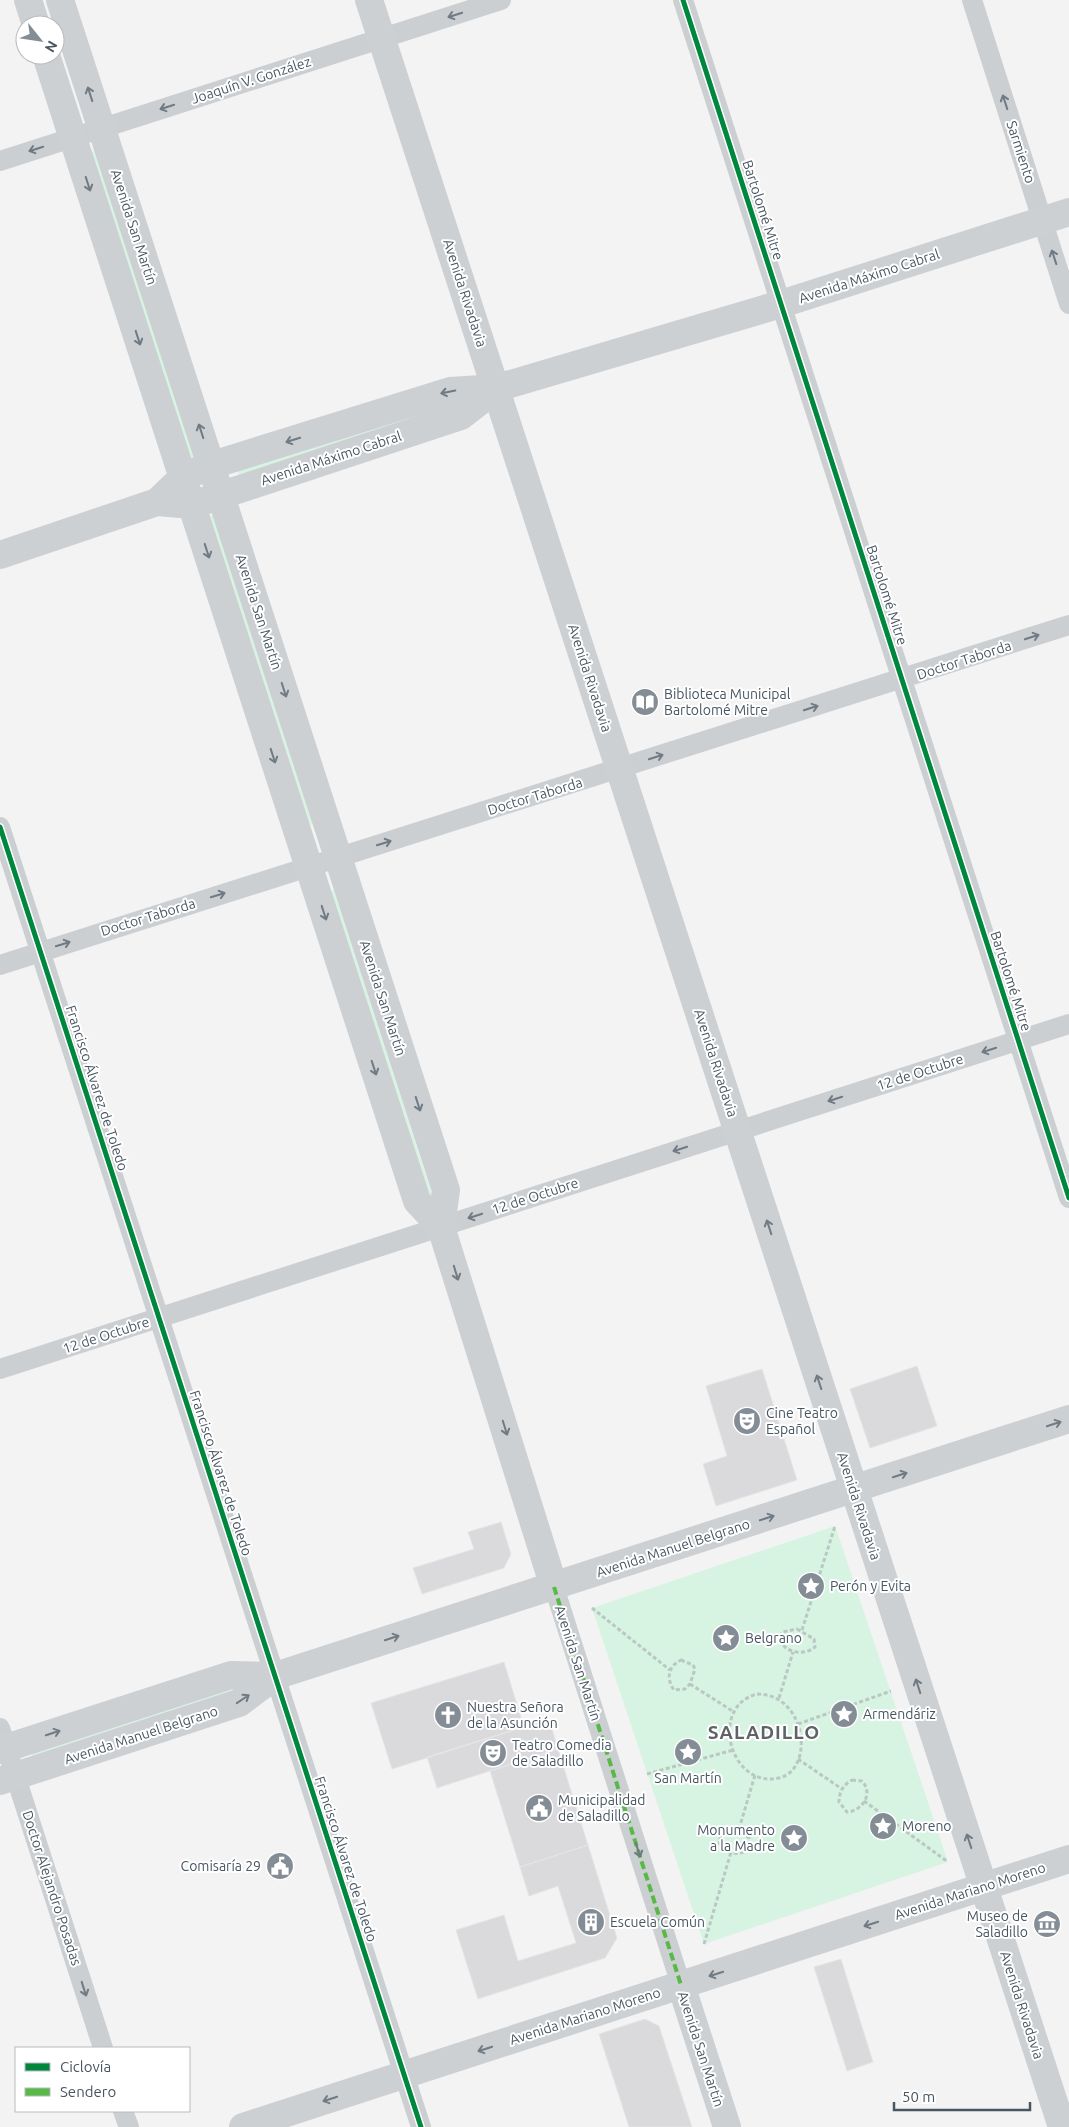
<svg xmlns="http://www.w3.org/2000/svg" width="1069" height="2127" viewBox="0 0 1069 2127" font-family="Ubuntu,sans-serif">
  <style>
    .green { fill: #d7f3e1 }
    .building { fill: #dadadc; stroke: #e5e5e6 }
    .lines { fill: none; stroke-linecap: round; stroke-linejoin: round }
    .path { stroke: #bac7c3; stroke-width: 3; stroke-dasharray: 4 2.5; stroke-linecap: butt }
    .minor { stroke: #cccfd2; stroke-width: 20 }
    .secondary { stroke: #cdd0d3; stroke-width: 28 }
    .quiet { stroke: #58b947; stroke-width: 4; stroke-dasharray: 8 4; stroke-linecap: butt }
    .cycleway-casing { stroke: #fff; stroke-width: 8 }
    .cycleway { stroke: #00873e; stroke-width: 5 }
    .oneway { stroke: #707a84 }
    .oneway2 { stroke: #707b84 }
    .labels { text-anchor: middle; stroke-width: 4; stroke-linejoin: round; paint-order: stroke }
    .street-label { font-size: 14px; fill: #485662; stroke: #fff }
    .poi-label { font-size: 14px; fill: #485662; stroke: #fff; text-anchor: start }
    .district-label { font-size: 19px; font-weight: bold; letter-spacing: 1px; fill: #5e6368; stroke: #fff }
  </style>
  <rect width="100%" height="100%" fill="#f4f3f3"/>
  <path class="green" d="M97,150L196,459L191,461L91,152Z
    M448,403L450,408L239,476L238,471Z
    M213,515L313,824L308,826L208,517Z
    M334,890L434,1200L428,1202L329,892Z
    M835,1526L948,1862L704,1944L592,1608Z
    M240,1683L242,1688L32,1756L30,1752Z"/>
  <path class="building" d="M917,1366L937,1426L870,1448L850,1389Z
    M762,1369L797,1480L716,1506L703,1464L727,1456L706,1386Z
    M501,1522L511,1554L504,1568L422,1594L413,1568L474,1549L468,1532Z
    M504,1662L524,1727L392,1769L371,1703Z
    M549,1719L558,1749L437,1788L427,1757Z
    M558,1749L588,1845L520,1867L490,1771Z
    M588,1845L617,1938L605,1958L478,1999L456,1930L504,1915L518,1961L576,1943L558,1886L529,1896L520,1867Z
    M841,1959L873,2062L847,2071L814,1967Z
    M645,2019L659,2026L692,2127H629L599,2034Z"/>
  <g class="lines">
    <path class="path" d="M592,1608L670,1670
      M797,1629L814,1639L815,1647C803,1658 775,1651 782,1632Z
      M802,1630L835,1526
      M681,1660L693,1665L695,1669L690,1684L685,1689L674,1690C666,1679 668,1666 681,1660Z
      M690,1684L734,1712
      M757,1694C807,1694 815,1770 779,1778C730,1789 708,1707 757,1694Z
      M779,1698L793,1652
      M798,1724L891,1691
      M798,1759L842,1789
      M647,1774L733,1750
      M852,1780L862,1781C874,1794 862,1811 847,1812L839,1802C839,1792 843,1785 852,1780Z
      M864,1801L948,1862
      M730,1827L739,1829L749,1838V1848C740,1858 726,1853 719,1843L721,1834Z
      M739,1829L755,1775
      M704,1944L731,1852"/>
    <path class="minor" d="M683,0L1069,1198
      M972,0L1069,304
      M0,161L501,0
      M0,827L421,2127
      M0,965L1069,625
      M0,1369L1069,1024
      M554,1587L681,1985
      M0,1728L103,2048
      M123,2111L129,2127"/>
    <path class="secondary" d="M28,0L36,25
      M60,0L446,1190L441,1227L554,1587
      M369,0L1062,2127
      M46,55L417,1201L441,1227
      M157,502L183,477L212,465L450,391L497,388L781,304L1069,212
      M0,555L157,502L192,505L461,416L497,388
      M0,1750L231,1675L275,1676
      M0,1781L239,1703L275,1676L1069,1419
      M681,1985L727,2127
      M243,2127L1069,1859"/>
    <path class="quiet" d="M554,1587L681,1985"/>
    <g class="cycleway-casing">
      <path id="cycleway" d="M683,0L1069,1198
        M0,827L421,2127"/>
    </g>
    <use href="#cycleway" class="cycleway"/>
  </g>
  <defs><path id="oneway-shaft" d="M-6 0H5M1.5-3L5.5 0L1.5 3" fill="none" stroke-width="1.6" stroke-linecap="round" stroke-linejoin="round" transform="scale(1.25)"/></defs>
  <g class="oneway">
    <use href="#oneway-shaft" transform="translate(455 15) rotate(162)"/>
    <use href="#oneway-shaft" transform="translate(1005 102) rotate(-108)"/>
    <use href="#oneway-shaft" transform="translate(167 107) rotate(162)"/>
    <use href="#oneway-shaft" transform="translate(36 149) rotate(162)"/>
    <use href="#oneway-shaft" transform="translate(1054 257) rotate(-108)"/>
    <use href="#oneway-shaft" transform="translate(1032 637) rotate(-18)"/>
    <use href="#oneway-shaft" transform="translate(811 708) rotate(-18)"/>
    <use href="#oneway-shaft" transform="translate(656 757) rotate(-18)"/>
    <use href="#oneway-shaft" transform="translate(384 843) rotate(-17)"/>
    <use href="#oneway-shaft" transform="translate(218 895) rotate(-17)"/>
    <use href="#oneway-shaft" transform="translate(63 944) rotate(-17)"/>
    <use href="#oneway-shaft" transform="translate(989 1050) rotate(162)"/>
    <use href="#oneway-shaft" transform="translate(835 1099) rotate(162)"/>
    <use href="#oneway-shaft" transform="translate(680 1149) rotate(162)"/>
    <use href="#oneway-shaft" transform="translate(475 1216) rotate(162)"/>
    <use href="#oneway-shaft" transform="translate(638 1850) rotate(72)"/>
    <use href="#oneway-shaft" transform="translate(84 1989) rotate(72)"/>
  </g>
  <g class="oneway2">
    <use href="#oneway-shaft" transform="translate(90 94) rotate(-108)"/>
    <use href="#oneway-shaft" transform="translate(88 184) rotate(72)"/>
    <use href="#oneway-shaft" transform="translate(138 338) rotate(72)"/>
    <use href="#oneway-shaft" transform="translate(448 392) rotate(168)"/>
    <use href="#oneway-shaft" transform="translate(201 431) rotate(-108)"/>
    <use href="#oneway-shaft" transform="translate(293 440) rotate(163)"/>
    <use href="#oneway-shaft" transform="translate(207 551) rotate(72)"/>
    <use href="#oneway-shaft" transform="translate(284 690) rotate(72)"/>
    <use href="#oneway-shaft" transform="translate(273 756) rotate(72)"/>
    <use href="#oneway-shaft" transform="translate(324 913) rotate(72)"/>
    <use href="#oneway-shaft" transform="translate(374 1068) rotate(72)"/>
    <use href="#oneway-shaft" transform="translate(418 1104) rotate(72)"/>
    <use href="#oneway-shaft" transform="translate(769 1227) rotate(-108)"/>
    <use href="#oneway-shaft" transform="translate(456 1273) rotate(73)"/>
    <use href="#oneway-shaft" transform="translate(819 1382) rotate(-108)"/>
    <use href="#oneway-shaft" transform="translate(1054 1424) rotate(-18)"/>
    <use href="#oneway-shaft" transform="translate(505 1428) rotate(73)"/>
    <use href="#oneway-shaft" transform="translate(900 1475) rotate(-18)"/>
    <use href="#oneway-shaft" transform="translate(767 1518) rotate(-18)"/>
    <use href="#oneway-shaft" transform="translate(392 1638) rotate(-18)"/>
    <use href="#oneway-shaft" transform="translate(918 1686) rotate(-108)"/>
    <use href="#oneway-shaft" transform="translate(243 1699) rotate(-34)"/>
    <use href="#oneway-shaft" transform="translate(53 1733) rotate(-18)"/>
    <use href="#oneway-shaft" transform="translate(969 1841) rotate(-108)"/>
    <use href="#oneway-shaft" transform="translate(871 1924) rotate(162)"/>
    <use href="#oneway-shaft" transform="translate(716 1974) rotate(162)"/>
    <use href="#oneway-shaft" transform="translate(485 2049) rotate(162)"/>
    <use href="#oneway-shaft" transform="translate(330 2099) rotate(162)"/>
  </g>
  <defs>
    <g id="library-disc" transform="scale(1.4375)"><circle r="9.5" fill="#848d95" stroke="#fff"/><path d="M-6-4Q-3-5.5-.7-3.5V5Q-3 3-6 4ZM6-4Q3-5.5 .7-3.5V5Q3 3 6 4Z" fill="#fff"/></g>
    <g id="theatre-disc" transform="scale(1.4375)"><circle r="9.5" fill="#848d95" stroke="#fff"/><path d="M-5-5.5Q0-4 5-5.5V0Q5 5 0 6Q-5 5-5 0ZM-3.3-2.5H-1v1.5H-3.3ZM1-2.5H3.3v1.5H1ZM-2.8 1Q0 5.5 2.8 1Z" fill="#fff"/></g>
    <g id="sight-disc" transform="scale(1.4375)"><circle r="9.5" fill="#848d95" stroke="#fff"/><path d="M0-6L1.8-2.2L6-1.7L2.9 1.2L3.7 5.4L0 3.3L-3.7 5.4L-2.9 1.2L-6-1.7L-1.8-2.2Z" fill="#fff"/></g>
    <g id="church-disc" transform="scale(1.4375)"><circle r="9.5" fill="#848d95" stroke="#fff"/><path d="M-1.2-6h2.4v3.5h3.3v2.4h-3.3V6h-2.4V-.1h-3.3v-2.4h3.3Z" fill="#fff"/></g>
    <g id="civic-disc" transform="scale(1.4375)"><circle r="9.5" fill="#848d95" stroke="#fff"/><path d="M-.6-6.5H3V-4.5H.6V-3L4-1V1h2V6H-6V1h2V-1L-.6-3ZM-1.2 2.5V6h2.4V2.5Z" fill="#fff"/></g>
    <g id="building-disc" transform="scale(1.4375)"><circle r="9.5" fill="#848d95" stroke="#fff"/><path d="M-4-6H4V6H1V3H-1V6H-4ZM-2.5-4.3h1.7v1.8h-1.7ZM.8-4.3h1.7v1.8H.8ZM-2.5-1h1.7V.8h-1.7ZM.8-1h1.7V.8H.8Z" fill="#fff"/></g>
    <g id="museum-disc" transform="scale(1.4375)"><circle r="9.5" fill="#848d95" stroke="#fff"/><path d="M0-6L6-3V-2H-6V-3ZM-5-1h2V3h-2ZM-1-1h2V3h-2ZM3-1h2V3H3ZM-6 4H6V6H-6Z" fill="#fff"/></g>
  </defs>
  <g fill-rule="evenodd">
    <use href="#library-disc" x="645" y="702"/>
    <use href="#theatre-disc" x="747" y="1421"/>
    <use href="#sight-disc" x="811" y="1586"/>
    <use href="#sight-disc" x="726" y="1638"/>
    <use href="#sight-disc" x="844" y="1714"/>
    <use href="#church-disc" x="448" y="1715"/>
    <use href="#sight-disc" x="688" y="1752"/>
    <use href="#theatre-disc" x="493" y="1753"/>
    <use href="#civic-disc" x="539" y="1808"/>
    <use href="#sight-disc" x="883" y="1826"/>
    <use href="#sight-disc" x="794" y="1838"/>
    <use href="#civic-disc" x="280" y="1866"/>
    <use href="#building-disc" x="591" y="1922"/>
    <use href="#museum-disc" x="1047" y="1924"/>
  </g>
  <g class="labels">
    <g class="street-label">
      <text transform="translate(251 80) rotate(-18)" y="5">Joaquín V. González</text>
      <text transform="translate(1021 152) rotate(72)" y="5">Sarmiento</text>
      <text transform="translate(763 210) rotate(72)" y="5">Bartolomé Mitre</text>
      <text transform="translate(134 227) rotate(72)" y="5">Avenida San Martín</text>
      <text transform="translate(869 276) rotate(-18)" y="5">Avenida Máximo Cabral</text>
      <text transform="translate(465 293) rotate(72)" y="5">Avenida Rivadavia</text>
      <text transform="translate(331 458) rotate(-18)" y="5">Avenida Máximo Cabral</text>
      <text transform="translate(887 595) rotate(72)" y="5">Bartolomé Mitre</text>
      <text transform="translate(259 612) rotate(72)" y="5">Avenida San Martín</text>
      <text transform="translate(964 660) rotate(-18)" y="5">Doctor Taborda</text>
      <text transform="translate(590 678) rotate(72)" y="5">Avenida Rivadavia</text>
      <text transform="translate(535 796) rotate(-17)" y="5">Doctor Taborda</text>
      <text transform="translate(148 917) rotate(-17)" y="5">Doctor Taborda</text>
      <text transform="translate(1011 981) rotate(72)" y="5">Bartolomé Mitre</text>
      <text transform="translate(383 998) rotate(72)" y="5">Avenida San Martín</text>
      <text transform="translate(716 1063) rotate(72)" y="5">Avenida Rivadavia</text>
      <text transform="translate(920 1072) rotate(-18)" y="5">12 de Octubre</text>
      <text transform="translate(97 1088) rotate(72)" y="5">Francisco Álvarez de Toledo</text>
      <text transform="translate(535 1196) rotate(-18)" y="5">12 de Octubre</text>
      <text transform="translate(106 1335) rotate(-18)" y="5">12 de Octubre</text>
      <text transform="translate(221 1473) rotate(72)" y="5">Francisco Álvarez de Toledo</text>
      <text transform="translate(859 1506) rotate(72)" y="5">Avenida Rivadavia</text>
      <text transform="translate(673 1548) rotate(-18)" y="5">Avenida Manuel Belgrano</text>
      <text transform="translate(578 1663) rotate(72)" y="5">Avenida San Martín</text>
      <text transform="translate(141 1735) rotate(-18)" y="5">Avenida Manuel Belgrano</text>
      <text transform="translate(346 1859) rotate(72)" y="5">Francisco Álvarez de Toledo</text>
      <text transform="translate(52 1888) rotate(72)" y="5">Doctor Alejandro Posadas</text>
      <text transform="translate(970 1891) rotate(-18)" y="5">Avenida Mariano Moreno</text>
      <text transform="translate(1022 2005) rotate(72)" y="5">Avenida Rivadavia</text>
      <text transform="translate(585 2016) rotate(-18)" y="5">Avenida Mariano Moreno</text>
      <text transform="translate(701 2049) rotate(72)" y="5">Avenida San Martín</text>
    </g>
    <g class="poi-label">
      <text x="664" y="699">Biblioteca Municipal<tspan x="664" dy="16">Bartolomé Mitre</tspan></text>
      <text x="766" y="1418">Cine Teatro<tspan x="766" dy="16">Español</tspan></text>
      <text x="830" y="1591">Perón y Evita</text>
      <text x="745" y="1643">Belgrano</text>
      <text x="467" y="1712">Nuestra Señora<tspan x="467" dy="16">de la Asunción</tspan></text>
      <text x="863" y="1719">Armendáriz</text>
      <text x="512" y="1750">Teatro Comedia<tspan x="512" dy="16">de Saladillo</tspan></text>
      <text x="688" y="1783" text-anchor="middle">San Martín</text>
      <text x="558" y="1805">Municipalidad<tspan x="558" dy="16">de Saladillo</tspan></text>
      <text x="902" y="1831">Moreno</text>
      <text x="775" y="1835" text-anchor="end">Monumento<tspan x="775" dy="16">a la Madre</tspan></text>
      <text x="261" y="1871" text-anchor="end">Comisaría 29</text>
      <text x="1028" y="1921" text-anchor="end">Museo de<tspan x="1028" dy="16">Saladillo</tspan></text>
      <text x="610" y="1927">Escuela Común</text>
    </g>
    <g class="district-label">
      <text x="764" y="1739">SALADILLO</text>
    </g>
  </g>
  <rect x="15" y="2047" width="175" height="65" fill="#ffffff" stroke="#b6bbc0"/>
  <rect x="25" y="2063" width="25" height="8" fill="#00873e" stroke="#b6bbc0"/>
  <text x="60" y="2072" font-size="15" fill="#485662">Ciclovía</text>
  <rect x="25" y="2088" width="25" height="8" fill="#58b947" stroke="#b6bbc0"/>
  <text x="60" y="2097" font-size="15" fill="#485662">Sendero</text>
  <g transform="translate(40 40) rotate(120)"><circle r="24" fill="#ffffff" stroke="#b6bbc0"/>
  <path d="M0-4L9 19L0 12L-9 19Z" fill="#848d95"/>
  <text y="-8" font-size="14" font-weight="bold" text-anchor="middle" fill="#485662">N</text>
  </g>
  <path d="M894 2102v8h136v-8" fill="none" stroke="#485662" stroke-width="2.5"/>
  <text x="902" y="2102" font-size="15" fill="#485662" stroke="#ffffff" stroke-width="4" paint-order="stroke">50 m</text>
</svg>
